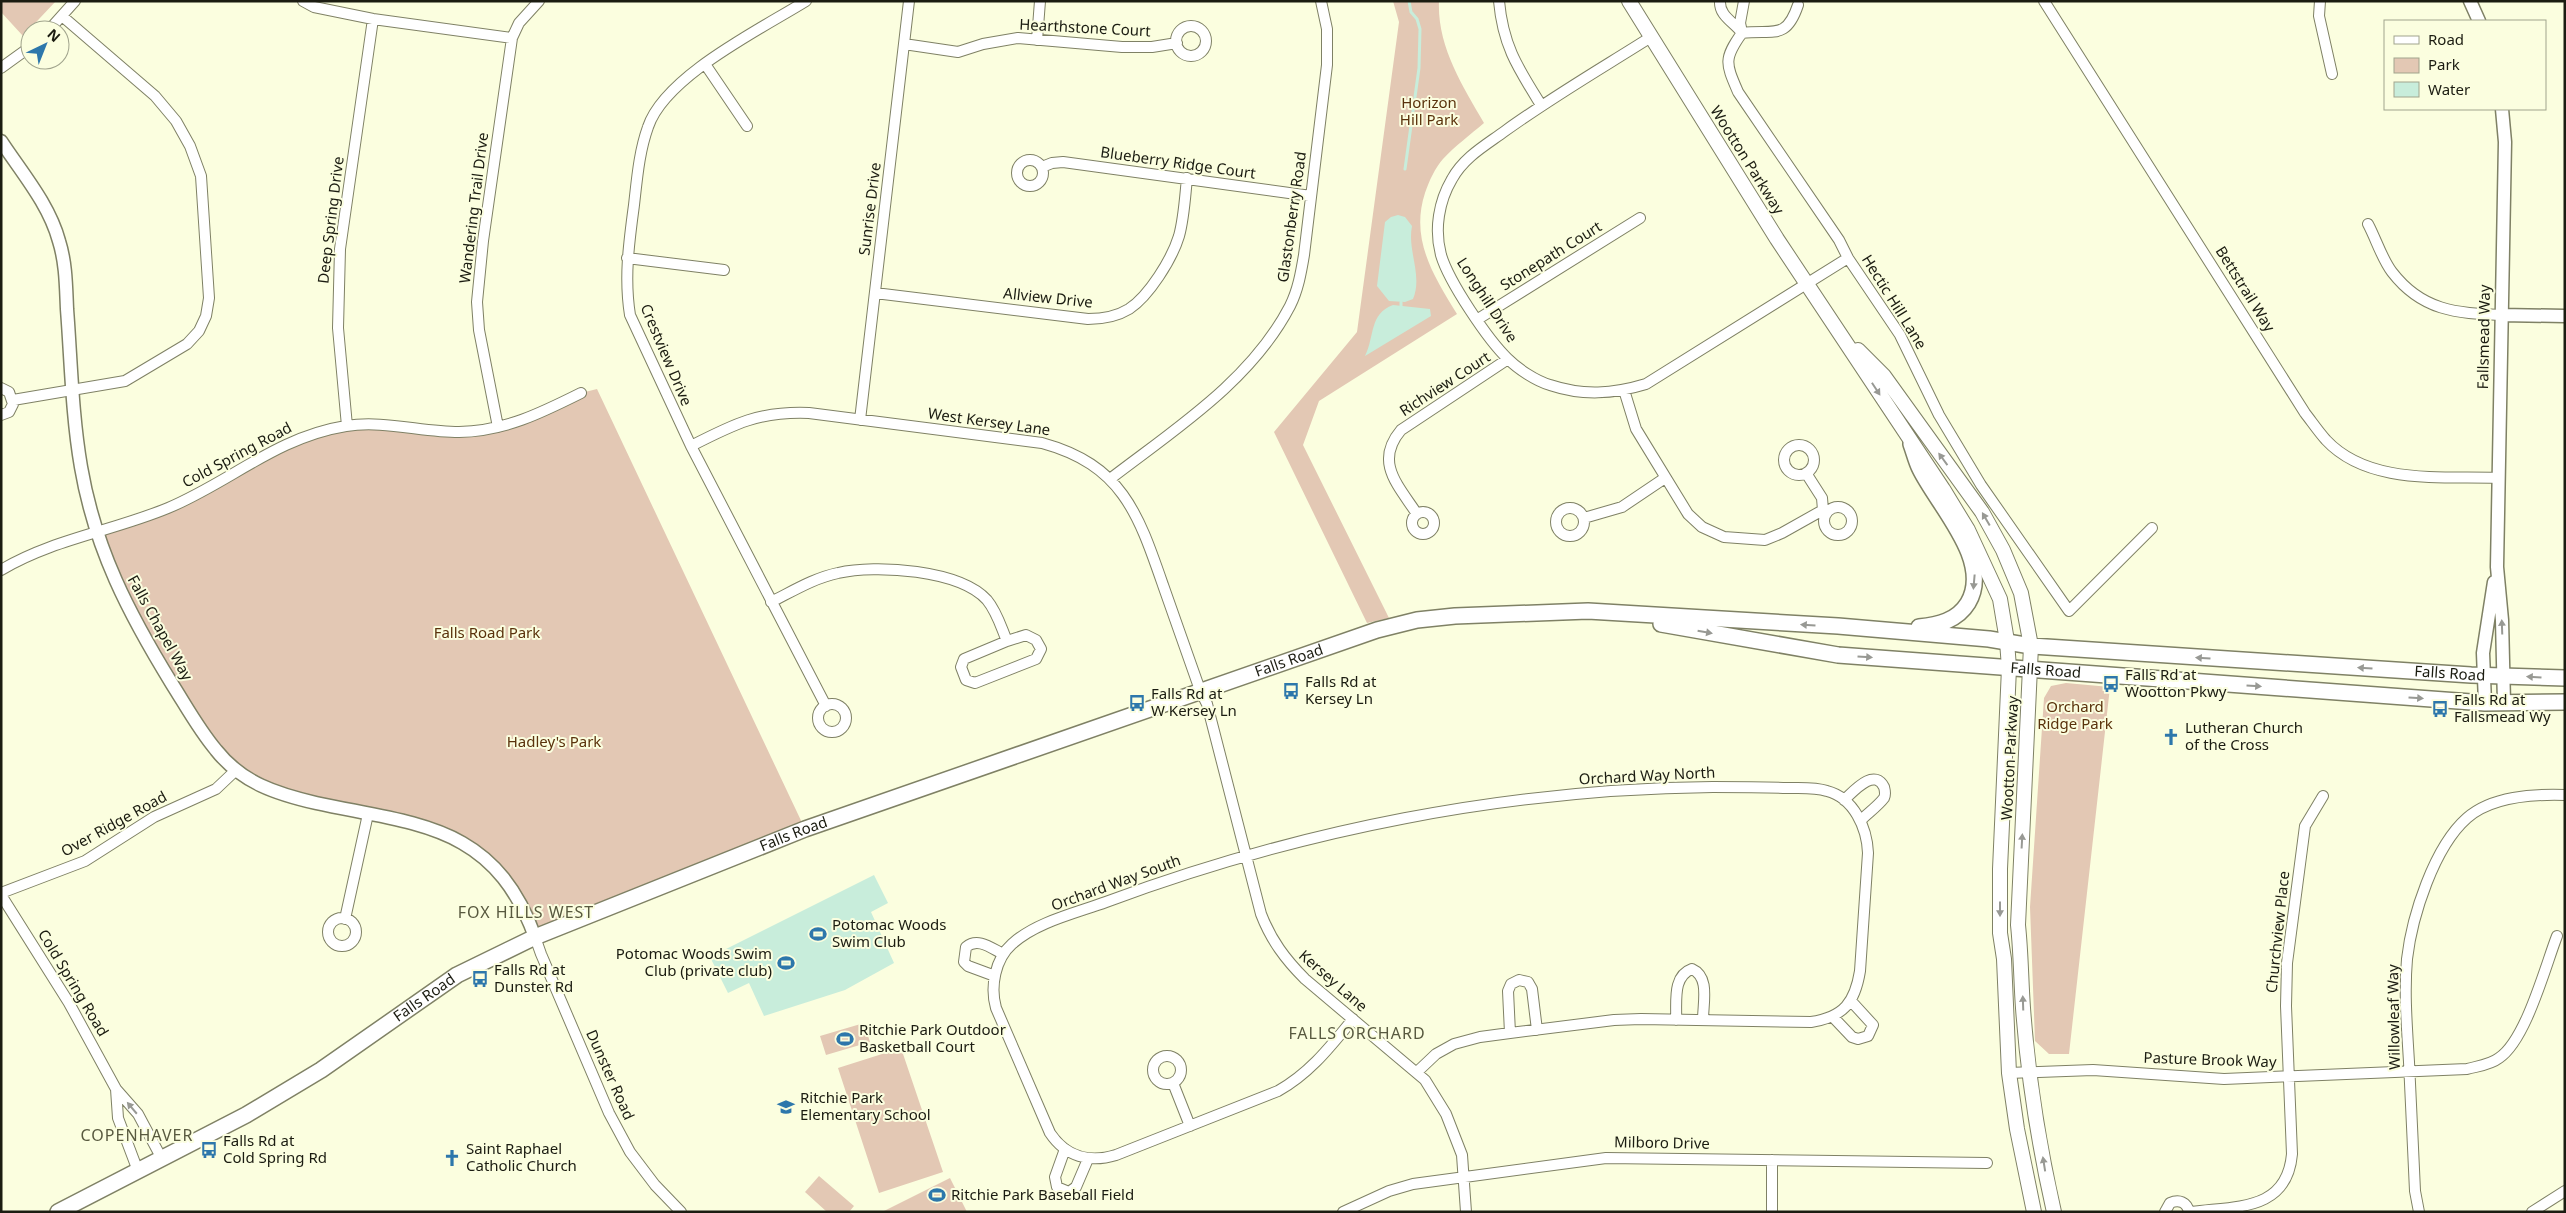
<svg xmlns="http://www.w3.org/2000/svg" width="2566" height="1213" viewBox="0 0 2566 1213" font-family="'Noto Sans',sans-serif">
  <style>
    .green { fill: #e3c8b4 }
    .water { fill: #c8eddb }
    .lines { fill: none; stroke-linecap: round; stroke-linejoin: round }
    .stream { stroke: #c8eddb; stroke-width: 3 }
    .minor-casing { stroke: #7f8165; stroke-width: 12 }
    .tertiary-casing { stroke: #7f8165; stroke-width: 15 }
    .secondary-casing { stroke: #7f8165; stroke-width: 16 }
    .primary-casing { stroke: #7f8165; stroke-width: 18 }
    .minor { stroke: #fff; stroke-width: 10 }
    .tertiary { stroke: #fff; stroke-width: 12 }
    .secondary { stroke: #fff; stroke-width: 14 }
    .primary { stroke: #fff; stroke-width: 15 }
    .oneway { fill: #989994 }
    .labels { text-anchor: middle; stroke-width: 4; stroke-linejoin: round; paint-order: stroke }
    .street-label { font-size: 15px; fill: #1b1c11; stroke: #fbfedf }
    .park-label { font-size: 15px; fill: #5a320c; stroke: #fbfedf }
    .poi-label { font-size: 15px; fill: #1b1c11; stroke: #fbfedf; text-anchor: start }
    .neighbourhood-label { font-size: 16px; letter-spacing: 1px; fill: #58593f; stroke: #fbfedf }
  </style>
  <rect width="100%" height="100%" fill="#fbfedf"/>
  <path class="green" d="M1,1H56L23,36L1,12Z
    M1393,1H1439C1437,46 1462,85 1484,123C1470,135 1455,146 1443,159C1435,168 1429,181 1425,193C1410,239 1433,275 1457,314L1319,401L1303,445L1389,618L1367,623L1274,432L1357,332L1399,22Z
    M597,389L805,829L535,937L516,893L448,835L334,807L235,771L160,665L96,532L169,508L290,441L347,426L460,432L498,427L581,393Z
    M2066,683L2110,687L2069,1054H2049L2035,1041L2030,907L2044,698L2051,686Z
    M864,1023L870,1042L826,1055L820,1036Z
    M901,1048L943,1172L879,1193L838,1068Z
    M819,1176L854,1206L849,1212H827L805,1192Z
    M950,1178L967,1212H882Z"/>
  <path class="water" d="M1398,215L1405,217L1412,226C1407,251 1423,275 1413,299L1405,302L1389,301L1377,286L1385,222L1391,217Z
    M1393,305L1430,309L1431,316L1365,356C1375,336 1369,314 1393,305Z
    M874,875L888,903L871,912L894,963L845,990L764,1016L749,983L728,993L710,957Z"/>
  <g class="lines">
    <path class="stream" d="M1405,169L1419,68L1420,29L1417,19L1411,12L1409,1
      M1401,306V302"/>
    <g class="minor-casing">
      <path id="minor" d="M303,1L314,7L373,19L512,38
        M806,1C761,29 665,76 648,127C639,152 637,179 634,205C629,242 624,278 630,315L691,446L826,706
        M1499,1C1503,46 1518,68 1541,105
        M1720,1C1719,16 1734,22 1742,33
        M2044,1L2305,413C2312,422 2318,431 2326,440C2368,485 2441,476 2497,478
        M2320,1L2319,16L2332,74
        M1798,5C1786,41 1773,29 1742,33C1723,59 1726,64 1738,92L1839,240L1848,258L1900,335L1939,415L1981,485L2069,611L2152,528
        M1176 41a15 15 0 1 1 30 0a15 15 0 1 1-30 0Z
        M49,30L75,1
        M1742,32L1740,23L1744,1
        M1651,37C1602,68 1552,97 1505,131C1486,145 1464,157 1452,179C1439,201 1434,229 1441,255C1449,282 1488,340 1508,359C1518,369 1536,381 1550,385C1583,396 1613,394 1646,384L1848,258
        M1037,40L1040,1
        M904,44L958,52L983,44L1018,38L1122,47H1152L1177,43
        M705,64L747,126
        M1,68L30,47
        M1017 173a13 13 0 1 1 26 0a13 13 0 1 1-26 0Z
        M1042,167L1052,163L1063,162L1311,196
        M2368,224C2376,239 2382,259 2392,272C2422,311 2456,313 2501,315
        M627,258L724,270
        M875,293L1088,319C1102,319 1116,317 1129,309C1149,296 1172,259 1179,236C1184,218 1185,197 1187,178
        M1478,319L1640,218
        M1,388L9,392L13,404L9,412L1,415
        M1624,390L1636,429L1688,514L1702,527L1724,537L1765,540L1782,533L1823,510L1822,498L1806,473
        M13,400L125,381L187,344L199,331L206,316L209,298L201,176L190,146L176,121L155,96L62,16
        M860,420L909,1
        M347,426L338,328L340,249L373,19
        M498,427L479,330L477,302L483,241L512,38L519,23L539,1
        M1784 460a15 15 0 1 1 30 0a15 15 0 1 1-30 0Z
        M691,446C734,424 759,411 809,413L1042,443C1122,465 1138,513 1163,585C1175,620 1188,655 1200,690L1207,704L1261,914C1271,940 1285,959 1305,979L1425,1080L1446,1114L1462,1155L1466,1212
        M1110,479C1175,429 1251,381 1290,306C1298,290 1301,273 1304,255L1327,65V29L1321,1
        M1824 521a14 14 0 1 1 28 0a14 14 0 1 1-28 0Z
        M1556 522a14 14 0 1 1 28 0a14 14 0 1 1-28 0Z
        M1412 523a11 11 0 1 1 22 0a11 11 0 1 1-22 0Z
        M1417,514C1398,485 1374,462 1401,430L1508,359
        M1584,518L1622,507L1665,478
        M1,570C53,539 113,531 168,508C230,482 277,437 346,426C383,420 422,432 459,432C505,431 541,413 581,393
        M771,602C793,591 814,578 838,573C876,564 960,570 987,600C997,612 1001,627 1007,641L1026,635L1036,640L1041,649L1036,659L975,683L966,680L961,667L964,659L1007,641
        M818 718a14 14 0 1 1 28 0a14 14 0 1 1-28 0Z
        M1844,800C1853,792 1874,767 1884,787C1885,791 1886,794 1884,798C1878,806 1868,813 1861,820
        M1,893L85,861L154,817L216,789L235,771
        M1,895L69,1003L116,1089L138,1114L162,1159
        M328 932a14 14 0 1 1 28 0a14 14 0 1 1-28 0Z
        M345,919L368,814
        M535,937L541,954L609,1113L630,1152L655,1185L681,1212
        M995,976L968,966L964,962L966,947C978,937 991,948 1003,954
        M1833,1017L1852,1037L1858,1039L1868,1036L1873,1025L1851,1001
        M1353,1019C1330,1047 1310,1073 1278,1091L1116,1155C1090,1163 1066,1157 1050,1133L996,1008C990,987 995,959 1012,944C1036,922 1076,913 1106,902C1299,830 1507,789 1713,787C1738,787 1763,787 1788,788C1801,788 1815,787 1827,791C1854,798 1867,828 1868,853L1860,971C1855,1002 1844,1017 1811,1022L1641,1019L1614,1020L1510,1033L1480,1037L1454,1044L1436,1054L1417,1072
        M1676,1020C1677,1002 1672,976 1692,969C1710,977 1703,1002 1703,1020
        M1510,1033L1508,991L1511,984L1519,980L1528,982L1532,989L1537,1030
        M1153 1070a14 14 0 1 1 28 0a14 14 0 1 1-28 0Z
        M2009,1073L2093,1070L2224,1079L2467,1069C2478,1066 2490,1065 2499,1058C2526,1040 2545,967 2557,936
        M1173,1083L1190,1126
        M116,1089L118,1118L138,1171
        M1065,1149L1055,1177L1057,1187L1069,1192L1076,1187L1088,1159
        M1343,1212L1389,1191L1413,1184L1606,1158L1987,1163
        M1772,1212V1160
        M2165,1212L2170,1203C2179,1199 2187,1202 2189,1212
        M2192,1212C2237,1206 2287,1211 2292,1154L2286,1006L2287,963L2305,826L2323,796
        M2419,1212L2415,1191C2413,1148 2411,1104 2409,1062C2407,1028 2404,993 2407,959C2412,916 2434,847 2467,818C2492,796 2533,794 2565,795
        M2532,1212L2565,1191"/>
    </g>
    <g class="tertiary-casing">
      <path id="tertiary" d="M2470,1L2479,21
        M2502,109L2505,142L2497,567L2502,620L2504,703
        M1,141C22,173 49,204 59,241C66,263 66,287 67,309C71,361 72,415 81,467C95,549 129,614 172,684C186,706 199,730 216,750C242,783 277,794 316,803C418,825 494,824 535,937
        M2501,315L2565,316
        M2485,703L2483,653L2494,582"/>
    </g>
    <g class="secondary-casing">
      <path id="secondary" d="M1629,1L1777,239L1943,489L1968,530L2000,599L2007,641L2009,668L2000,869V933L2004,959L2009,1073L2017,1129L2034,1212
        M1858,350L1884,376L1982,512L2003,550L2021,593L2031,646L2018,925C2021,953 2021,980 2023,1008C2028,1076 2039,1146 2054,1212"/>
    </g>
    <g class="primary-casing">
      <g id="primary">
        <path d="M1911,444C1914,452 1916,461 1920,469C1938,506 1993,561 1968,603C1957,621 1938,625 1919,627"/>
        <path id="s1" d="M1661,624L1838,655L2485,703L2565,702"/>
        <path id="s2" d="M58,1212L246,1115L321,1070L457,975L535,937L805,829L1377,630L1417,620L1455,616L1588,611L1838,626L1989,639L2031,646L2471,675L2565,678"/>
      </g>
    </g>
    <use href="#minor" class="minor"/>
    <use href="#tertiary" class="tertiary"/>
    <use href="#secondary" class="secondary"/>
    <use href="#primary" class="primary"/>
  </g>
  <defs><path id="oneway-solid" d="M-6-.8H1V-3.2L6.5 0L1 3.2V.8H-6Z" transform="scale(1.25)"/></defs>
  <g class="oneway">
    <use href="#oneway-solid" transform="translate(1876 389) rotate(57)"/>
    <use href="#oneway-solid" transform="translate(1943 459) rotate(-126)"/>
    <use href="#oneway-solid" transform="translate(1986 519) rotate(-120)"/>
    <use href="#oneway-solid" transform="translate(1974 582) rotate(95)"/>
    <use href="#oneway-solid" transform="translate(1808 625) rotate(-176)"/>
    <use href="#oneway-solid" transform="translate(2502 627) rotate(-92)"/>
    <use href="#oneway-solid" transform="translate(1705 632) rotate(10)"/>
    <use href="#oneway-solid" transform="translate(1865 657) rotate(4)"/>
    <use href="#oneway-solid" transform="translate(2203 658) rotate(-176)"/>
    <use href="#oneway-solid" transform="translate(2365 668) rotate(-176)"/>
    <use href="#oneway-solid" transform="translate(2534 677) rotate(-177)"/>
    <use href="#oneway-solid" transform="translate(2254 686) rotate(4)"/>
    <use href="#oneway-solid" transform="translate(2416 698) rotate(4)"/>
    <use href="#oneway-solid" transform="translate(2022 841) rotate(-87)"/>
    <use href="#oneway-solid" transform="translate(2000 909) rotate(90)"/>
    <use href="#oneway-solid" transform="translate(2023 1003) rotate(-92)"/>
    <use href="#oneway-solid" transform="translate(132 1108) rotate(-130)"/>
    <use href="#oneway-solid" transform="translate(2044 1164) rotate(-99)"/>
  </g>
  <defs>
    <g id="bus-bare" transform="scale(1.35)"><path d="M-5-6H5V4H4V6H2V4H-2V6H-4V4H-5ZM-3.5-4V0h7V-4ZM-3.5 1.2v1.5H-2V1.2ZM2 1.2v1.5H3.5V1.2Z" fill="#2d77ab" stroke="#fbfedf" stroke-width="2.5" paint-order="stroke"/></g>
    <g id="church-bare" transform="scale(1.35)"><path d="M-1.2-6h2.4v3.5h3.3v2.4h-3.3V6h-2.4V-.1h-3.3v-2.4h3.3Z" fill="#2d77ab" stroke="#fbfedf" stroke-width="2.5" paint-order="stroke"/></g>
    <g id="stadium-bare" transform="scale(1.35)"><path d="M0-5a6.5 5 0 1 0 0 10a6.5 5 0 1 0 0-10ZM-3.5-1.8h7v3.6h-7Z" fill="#2d77ab" stroke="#fbfedf" stroke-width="2.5" paint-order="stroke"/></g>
    <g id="school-bare" transform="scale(1.35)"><path d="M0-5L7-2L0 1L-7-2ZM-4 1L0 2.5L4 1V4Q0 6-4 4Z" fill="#2d77ab" stroke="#fbfedf" stroke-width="2.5" paint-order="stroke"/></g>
  </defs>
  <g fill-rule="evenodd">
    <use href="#bus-bare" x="2111" y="684"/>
    <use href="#bus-bare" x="1291" y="691"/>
    <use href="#bus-bare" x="1137" y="703"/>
    <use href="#bus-bare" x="2440" y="709"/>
    <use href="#church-bare" x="2171" y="737"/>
    <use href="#stadium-bare" x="818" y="934"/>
    <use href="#stadium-bare" x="786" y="963"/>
    <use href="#bus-bare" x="480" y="979"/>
    <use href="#stadium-bare" x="845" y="1039"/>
    <use href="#school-bare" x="786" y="1107"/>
    <use href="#bus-bare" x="209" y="1150"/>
    <use href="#church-bare" x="452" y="1158"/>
    <use href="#stadium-bare" x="937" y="1195"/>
  </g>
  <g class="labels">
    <g class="street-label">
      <text transform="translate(1085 28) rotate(3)" y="5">Hearthstone Court</text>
      <text transform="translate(1747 160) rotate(58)" y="5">Wootton Parkway</text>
      <text transform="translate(1178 163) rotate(8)" y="5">Blueberry Ridge Court</text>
      <text transform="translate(474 208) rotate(-83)" y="5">Wandering Trail Drive</text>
      <text transform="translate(870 209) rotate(-83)" y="5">Sunrise Drive</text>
      <text transform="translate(1292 217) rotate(-82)" y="5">Glastonberry Road</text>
      <text transform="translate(331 220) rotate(-83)" y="5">Deep Spring Drive</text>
      <text transform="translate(1551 256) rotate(-32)" y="5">Stonepath Court</text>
      <text transform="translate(2245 289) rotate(58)" y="5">Bettstrail Way</text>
      <text transform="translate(1048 298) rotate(6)" y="5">Allview Drive</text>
      <text transform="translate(1487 300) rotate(57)" y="5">Longhill Drive</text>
      <text transform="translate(1894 302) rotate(58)" y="5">Hectic Hill Lane</text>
      <text transform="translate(2484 337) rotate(-89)" y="5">Fallsmead Way</text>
      <text transform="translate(666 355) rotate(67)" y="5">Crestview Drive</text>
      <text transform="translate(1445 384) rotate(-33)" y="5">Richview Court</text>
      <text transform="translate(989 422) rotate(8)" y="5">West Kersey Lane</text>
      <text transform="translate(237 455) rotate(-28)" y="5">Cold Spring Road</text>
      <text transform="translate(160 628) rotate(61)" y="5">Falls Chapel Way</text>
      <text dy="5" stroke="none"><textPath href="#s2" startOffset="1355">Falls Road</textPath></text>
      <text dy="5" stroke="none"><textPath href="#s1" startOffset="388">Falls Road</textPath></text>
      <text dy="5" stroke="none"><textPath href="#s2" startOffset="2525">Falls Road</textPath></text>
      <text transform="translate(2010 758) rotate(-87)" y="5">Wootton Parkway</text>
      <text transform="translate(1647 776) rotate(-3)" y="5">Orchard Way North</text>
      <text transform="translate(114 824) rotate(-29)" y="5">Over Ridge Road</text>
      <text dy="5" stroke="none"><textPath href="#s2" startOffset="830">Falls Road</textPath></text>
      <text transform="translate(1116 883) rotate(-20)" y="5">Orchard Way South</text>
      <text transform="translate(2278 932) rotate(-84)" y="5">Churchview Place</text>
      <text transform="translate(1333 981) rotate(41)" y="5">Kersey Lane</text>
      <text transform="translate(73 983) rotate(59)" y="5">Cold Spring Road</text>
      <text dy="5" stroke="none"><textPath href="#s2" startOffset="425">Falls Road</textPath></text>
      <text transform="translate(2394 1017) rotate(-91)" y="5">Willowleaf Way</text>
      <text transform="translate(2210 1060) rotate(2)" y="5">Pasture Brook Way</text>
      <text transform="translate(610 1075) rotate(66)" y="5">Dunster Road</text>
      <text transform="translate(1662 1143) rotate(1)" y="5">Milboro Drive</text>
    </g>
    <g class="park-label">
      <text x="1429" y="108">Horizon<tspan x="1429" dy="17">Hill Park</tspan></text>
      <text x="487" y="638">Falls Road Park</text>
      <text x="2075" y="712">Orchard<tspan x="2075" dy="17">Ridge Park</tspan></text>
      <text x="554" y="747">Hadley's Park</text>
    </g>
    <g class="poi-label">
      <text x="2125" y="680">Falls Rd at<tspan x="2125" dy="17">Wootton Pkwy</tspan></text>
      <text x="1305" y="687">Falls Rd at<tspan x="1305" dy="17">Kersey Ln</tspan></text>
      <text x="1151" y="699">Falls Rd at<tspan x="1151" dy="17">W Kersey Ln</tspan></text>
      <text x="2454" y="705">Falls Rd at<tspan x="2454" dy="17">Fallsmead Wy</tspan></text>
      <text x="2185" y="733">Lutheran Church<tspan x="2185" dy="17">of the Cross</tspan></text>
      <text x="832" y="930">Potomac Woods<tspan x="832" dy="17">Swim Club</tspan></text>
      <text x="772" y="959" text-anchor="end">Potomac Woods Swim<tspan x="772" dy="17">Club (private club)</tspan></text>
      <text x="494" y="975">Falls Rd at<tspan x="494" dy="17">Dunster Rd</tspan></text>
      <text x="859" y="1035">Ritchie Park Outdoor<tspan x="859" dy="17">Basketball Court</tspan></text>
      <text x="800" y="1103">Ritchie Park<tspan x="800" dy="17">Elementary School</tspan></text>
      <text x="223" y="1146">Falls Rd at<tspan x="223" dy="17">Cold Spring Rd</tspan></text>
      <text x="466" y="1154">Saint Raphael<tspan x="466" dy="17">Catholic Church</tspan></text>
      <text x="951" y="1200">Ritchie Park Baseball Field</text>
    </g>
    <g class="neighbourhood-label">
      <text x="526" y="918">FOX HILLS WEST</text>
      <text x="1357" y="1039">FALLS ORCHARD</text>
      <text x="137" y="1141">COPENHAVER</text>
    </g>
  </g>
  <rect width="2566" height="1213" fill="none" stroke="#1b1c11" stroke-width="5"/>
  <rect x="2384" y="20" width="162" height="90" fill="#fbfedf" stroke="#a1a48d"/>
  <rect x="2394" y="36" width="25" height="8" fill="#ffffff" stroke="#a1a48d"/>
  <text x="2428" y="45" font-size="15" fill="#1b1c11">Road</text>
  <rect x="2394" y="58" width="25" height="15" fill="#e3c8b4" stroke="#a1a48d"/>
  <text x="2428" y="70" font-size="15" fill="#1b1c11">Park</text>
  <rect x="2394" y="82" width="25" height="15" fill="#c8eddb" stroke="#a1a48d"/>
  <text x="2428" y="95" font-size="15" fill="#1b1c11">Water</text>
  <g transform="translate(45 45) rotate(43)"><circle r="24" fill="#fbfedf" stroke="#a1a48d"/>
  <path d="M0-4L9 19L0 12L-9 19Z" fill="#2d77ab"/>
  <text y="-8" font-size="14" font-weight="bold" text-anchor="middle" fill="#1b1c11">N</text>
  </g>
</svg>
